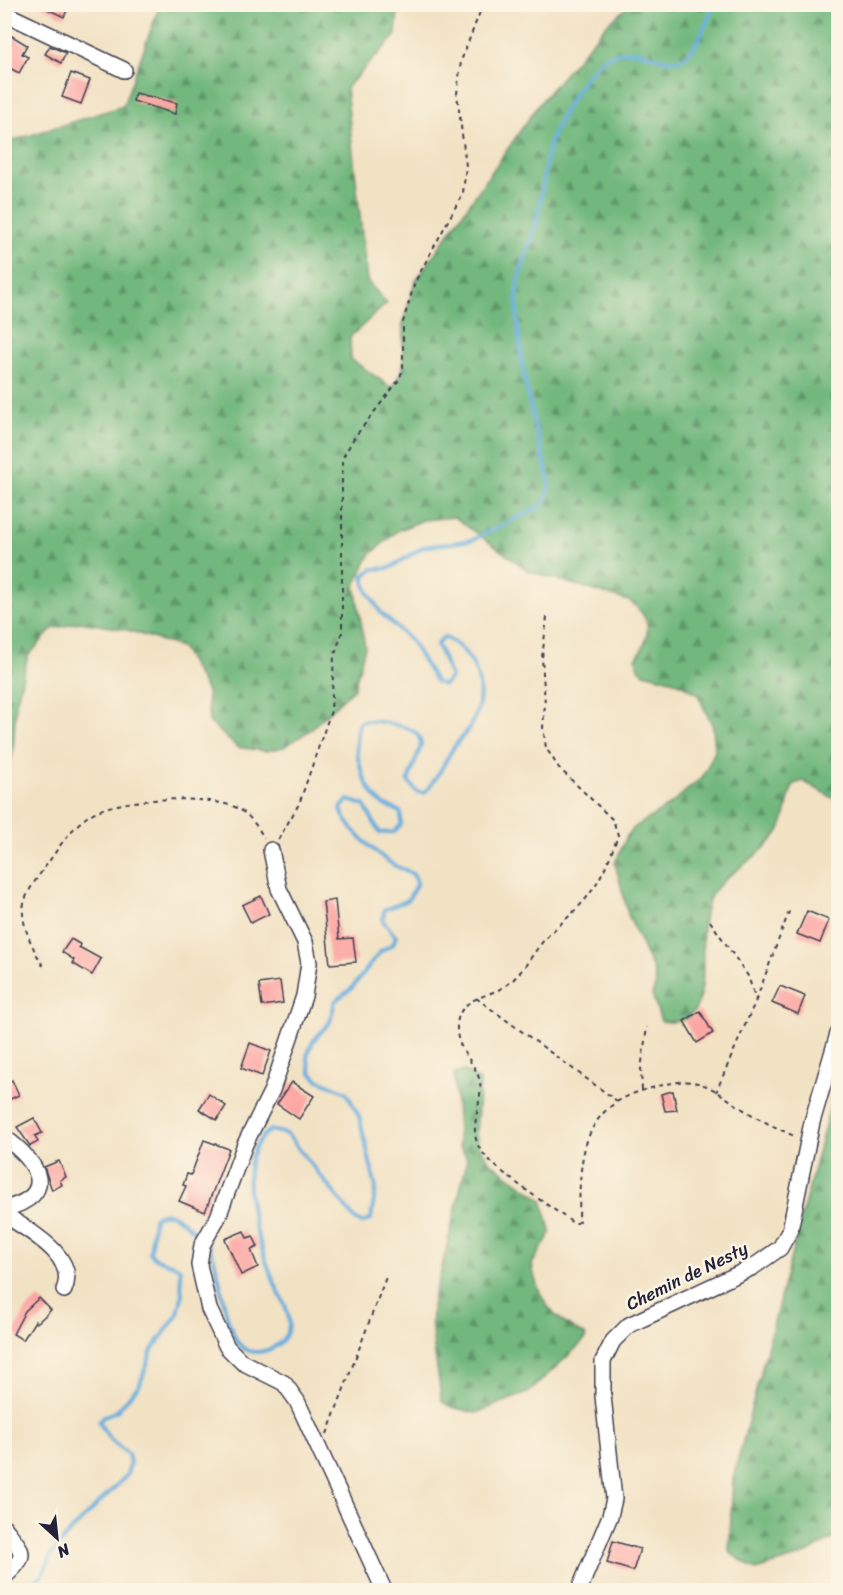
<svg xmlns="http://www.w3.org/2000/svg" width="843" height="1595" viewBox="0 0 843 1595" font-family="Sriracha,sans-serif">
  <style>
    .forest { fill: url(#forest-firs); stroke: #4a6d5c; stroke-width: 1.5 }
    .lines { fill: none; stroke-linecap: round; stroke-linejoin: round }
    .stream { stroke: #66aedd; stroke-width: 4 }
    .building { fill: #fca6a3 }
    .minor-casing { stroke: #413f50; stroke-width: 18 }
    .path { stroke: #413f50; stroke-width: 2; stroke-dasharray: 4.5 4.5; stroke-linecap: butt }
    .minor { stroke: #fff; stroke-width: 15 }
    .labels { text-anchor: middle; stroke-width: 5; stroke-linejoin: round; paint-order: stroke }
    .street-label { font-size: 18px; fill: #22223b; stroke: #fcf5e5 }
  </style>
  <defs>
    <pattern id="forest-firs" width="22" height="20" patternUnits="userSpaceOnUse" patternTransform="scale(1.5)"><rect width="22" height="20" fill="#72b87e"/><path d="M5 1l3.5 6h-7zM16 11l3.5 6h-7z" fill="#5d9568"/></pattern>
  </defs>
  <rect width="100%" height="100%" fill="#fcf5e5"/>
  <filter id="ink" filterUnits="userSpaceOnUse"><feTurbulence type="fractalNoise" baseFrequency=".0167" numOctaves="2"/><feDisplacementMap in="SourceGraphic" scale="12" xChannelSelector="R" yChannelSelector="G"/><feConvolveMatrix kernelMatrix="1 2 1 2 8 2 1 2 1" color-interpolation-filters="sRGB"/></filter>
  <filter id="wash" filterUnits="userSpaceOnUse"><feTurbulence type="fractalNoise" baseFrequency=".008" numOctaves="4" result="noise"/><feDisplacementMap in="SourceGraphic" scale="24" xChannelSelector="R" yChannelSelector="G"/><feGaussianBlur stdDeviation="1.35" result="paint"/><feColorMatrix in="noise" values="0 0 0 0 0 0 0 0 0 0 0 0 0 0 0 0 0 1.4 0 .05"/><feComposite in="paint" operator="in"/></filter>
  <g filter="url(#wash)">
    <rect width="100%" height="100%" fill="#f2e2c4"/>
    <path class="forest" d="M160,5H398L396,35L346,88L367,281L387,303L350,337L351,359L392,388L403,369V322L415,282L539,104L607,24L630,5H838V801L803,781L794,784C786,799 788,816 779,831C764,855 727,872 712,894C708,900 705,913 704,920C697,950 720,1032 661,1021L652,995L656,984L653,970L629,917L615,863L627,836L635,827L670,805L703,776L715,751L713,727L697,693L675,681L644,673L638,668L636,659C651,636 654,619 629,601L529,571L454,517L423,520L397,531L370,555L355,585L365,647L354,688L309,731L284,747L265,751L237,747L209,722L207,691L181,647L124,629L80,622L52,629L28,656L16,703L13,753L5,777V143L123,106Z
      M465,1071L480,1081L476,1132L478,1145L490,1162L542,1200L551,1233L532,1264C537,1299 553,1320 585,1335L586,1339L529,1392L476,1413L451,1407L441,1401C439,1362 422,1316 439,1280L465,1169L467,1158L459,1146L454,1073Z
      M838,1076V1536L801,1556L756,1570L729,1552L733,1479Z"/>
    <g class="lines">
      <path class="stream" d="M208,1244C223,1274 220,1311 237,1341C249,1363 289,1349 289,1323C289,1309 280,1296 275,1284C259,1245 227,1160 270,1130L287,1134L355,1219L362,1223L371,1219L376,1188L359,1116L346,1092L317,1079L311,1073L307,1056L313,1041L330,1022L335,1001L352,988L380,952L393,944L396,937L383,921L384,910L408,900L417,883C414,869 402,871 392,864C377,854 343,825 341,808L348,800L364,805L380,833L394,832L401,825V813C395,807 386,808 380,802C362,785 351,746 359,723C367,717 408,726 416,733C420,737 421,741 421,746L408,781L417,792L424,793C436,781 444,764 452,750C457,742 464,736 469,728C490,695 479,654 444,637L437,644L451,677L444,685L436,682L411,641L381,613L367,590L363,576L373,569L390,568L423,547L472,540L540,507L545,502L550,484C534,424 516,359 517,296C518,270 530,247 536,222C542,198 543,174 548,150C553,127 585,70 605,58C650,33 674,89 699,38C704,27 711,16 714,4
        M11,1590L18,1583L32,1582L42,1576L51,1555L68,1534L127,1475L130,1463L128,1454L109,1438L99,1422L104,1416L117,1411L140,1384L152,1350L178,1314L182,1296L180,1269C171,1261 156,1262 150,1253L154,1218C173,1203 186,1229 201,1236"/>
    </g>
    <g id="blocks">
      <path class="building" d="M37,4H70L64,17Z
        M12,36L27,45L22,54L28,57L19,73L4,65V49Z
        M50,46L66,53L61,63L45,54Z
        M71,73L90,80L81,104L62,97Z
        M135,93L177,103L175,114L133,101Z
        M261,896L269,914L251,923L242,905Z
        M335,900L339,939L353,938L356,962L330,964L323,902Z
        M807,911L829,920L820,943L797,934Z
        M71,939L81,945L79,947L101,959L92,975L72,963L74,960L62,952Z
        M280,981L283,1003L262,1006L259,984Z
        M780,986L805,996L798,1014L772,1003Z
        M700,1011L713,1033L697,1043L684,1021Z
        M250,1043L271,1051L262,1076L241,1068Z
        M12,1080L19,1095L4,1102V1084Z
        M292,1082L314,1096L299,1119L277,1104Z
        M673,1091L677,1110L665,1111L661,1094Z
        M209,1094L226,1106L217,1120L199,1109Z
        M34,1118L42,1133L35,1136L38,1142L30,1146L17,1127Z
        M204,1140L229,1149L205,1212L179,1201L186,1186L183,1185L187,1174L191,1175Z
        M59,1161L66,1177L60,1180L62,1185L52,1190L44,1167Z
        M244,1231L247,1238L253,1236L258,1247L251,1250L258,1267L241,1275L225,1239Z
        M39,1298L51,1310L37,1323L35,1321L23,1340L13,1334L25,1311Z
        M613,1541L640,1549L633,1571L607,1563Z"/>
    </g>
  </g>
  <g filter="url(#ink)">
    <use href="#blocks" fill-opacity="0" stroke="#413f50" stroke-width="1.5"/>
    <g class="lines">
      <g class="minor-casing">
        <path id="minor" d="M4,13L124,70
          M271,850L279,889L305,942L309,963L304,996L272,1090L245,1144L218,1217L202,1245L199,1265L209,1309L227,1347L242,1362L284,1383L297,1401L384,1590
          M4,1137C38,1162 60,1195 4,1209
          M4,1214C27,1230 79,1256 64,1290
          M4,1527C23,1552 30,1554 4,1577
          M579,1590L610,1516L614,1499L603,1396V1361L613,1341L629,1325L753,1267L780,1248L790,1230L812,1122L838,1034"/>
      </g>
      <path class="path" d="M547,617L542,658L545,704L543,727L546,748L559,768L613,820L618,835C611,857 598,886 582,903C571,916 557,926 546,938C533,952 523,973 508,984C489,999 457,995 457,1028C456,1050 476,1062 480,1082C483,1102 469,1126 478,1145C487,1167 552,1207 573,1223H577L579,1221C580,1161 578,1107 648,1089C662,1085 679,1080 693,1082C713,1085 732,1103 749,1113C764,1122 779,1129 794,1136
        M278,840L299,804L331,711L334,657L342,633V459L354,438L399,380L403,369V322L415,282L463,193L466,166L457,94L461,61L483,4
        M710,921L748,976L756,1000L716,1092
        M43,966C34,950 23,930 23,911C23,896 37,878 45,867C58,849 71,827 90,815C117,797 208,794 237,808C249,814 258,827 264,838
        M476,998L617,1101
        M756,1000L790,909
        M642,1090L641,1069L647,1027
        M327,1434L386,1277"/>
      <use href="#minor" class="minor"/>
    </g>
  </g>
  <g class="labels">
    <g class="street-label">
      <text transform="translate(687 1276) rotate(-26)" y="6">Chemin de Nesty</text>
    </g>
  </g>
  <rect width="843" height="1595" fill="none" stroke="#fcf5e5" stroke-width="24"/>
  <g transform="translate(57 1538) rotate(153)" stroke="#fcf5e5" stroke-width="4.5" paint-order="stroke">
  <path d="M0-4.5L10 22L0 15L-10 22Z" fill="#22223b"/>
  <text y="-9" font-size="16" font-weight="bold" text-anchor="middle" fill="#22223b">N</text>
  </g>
</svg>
